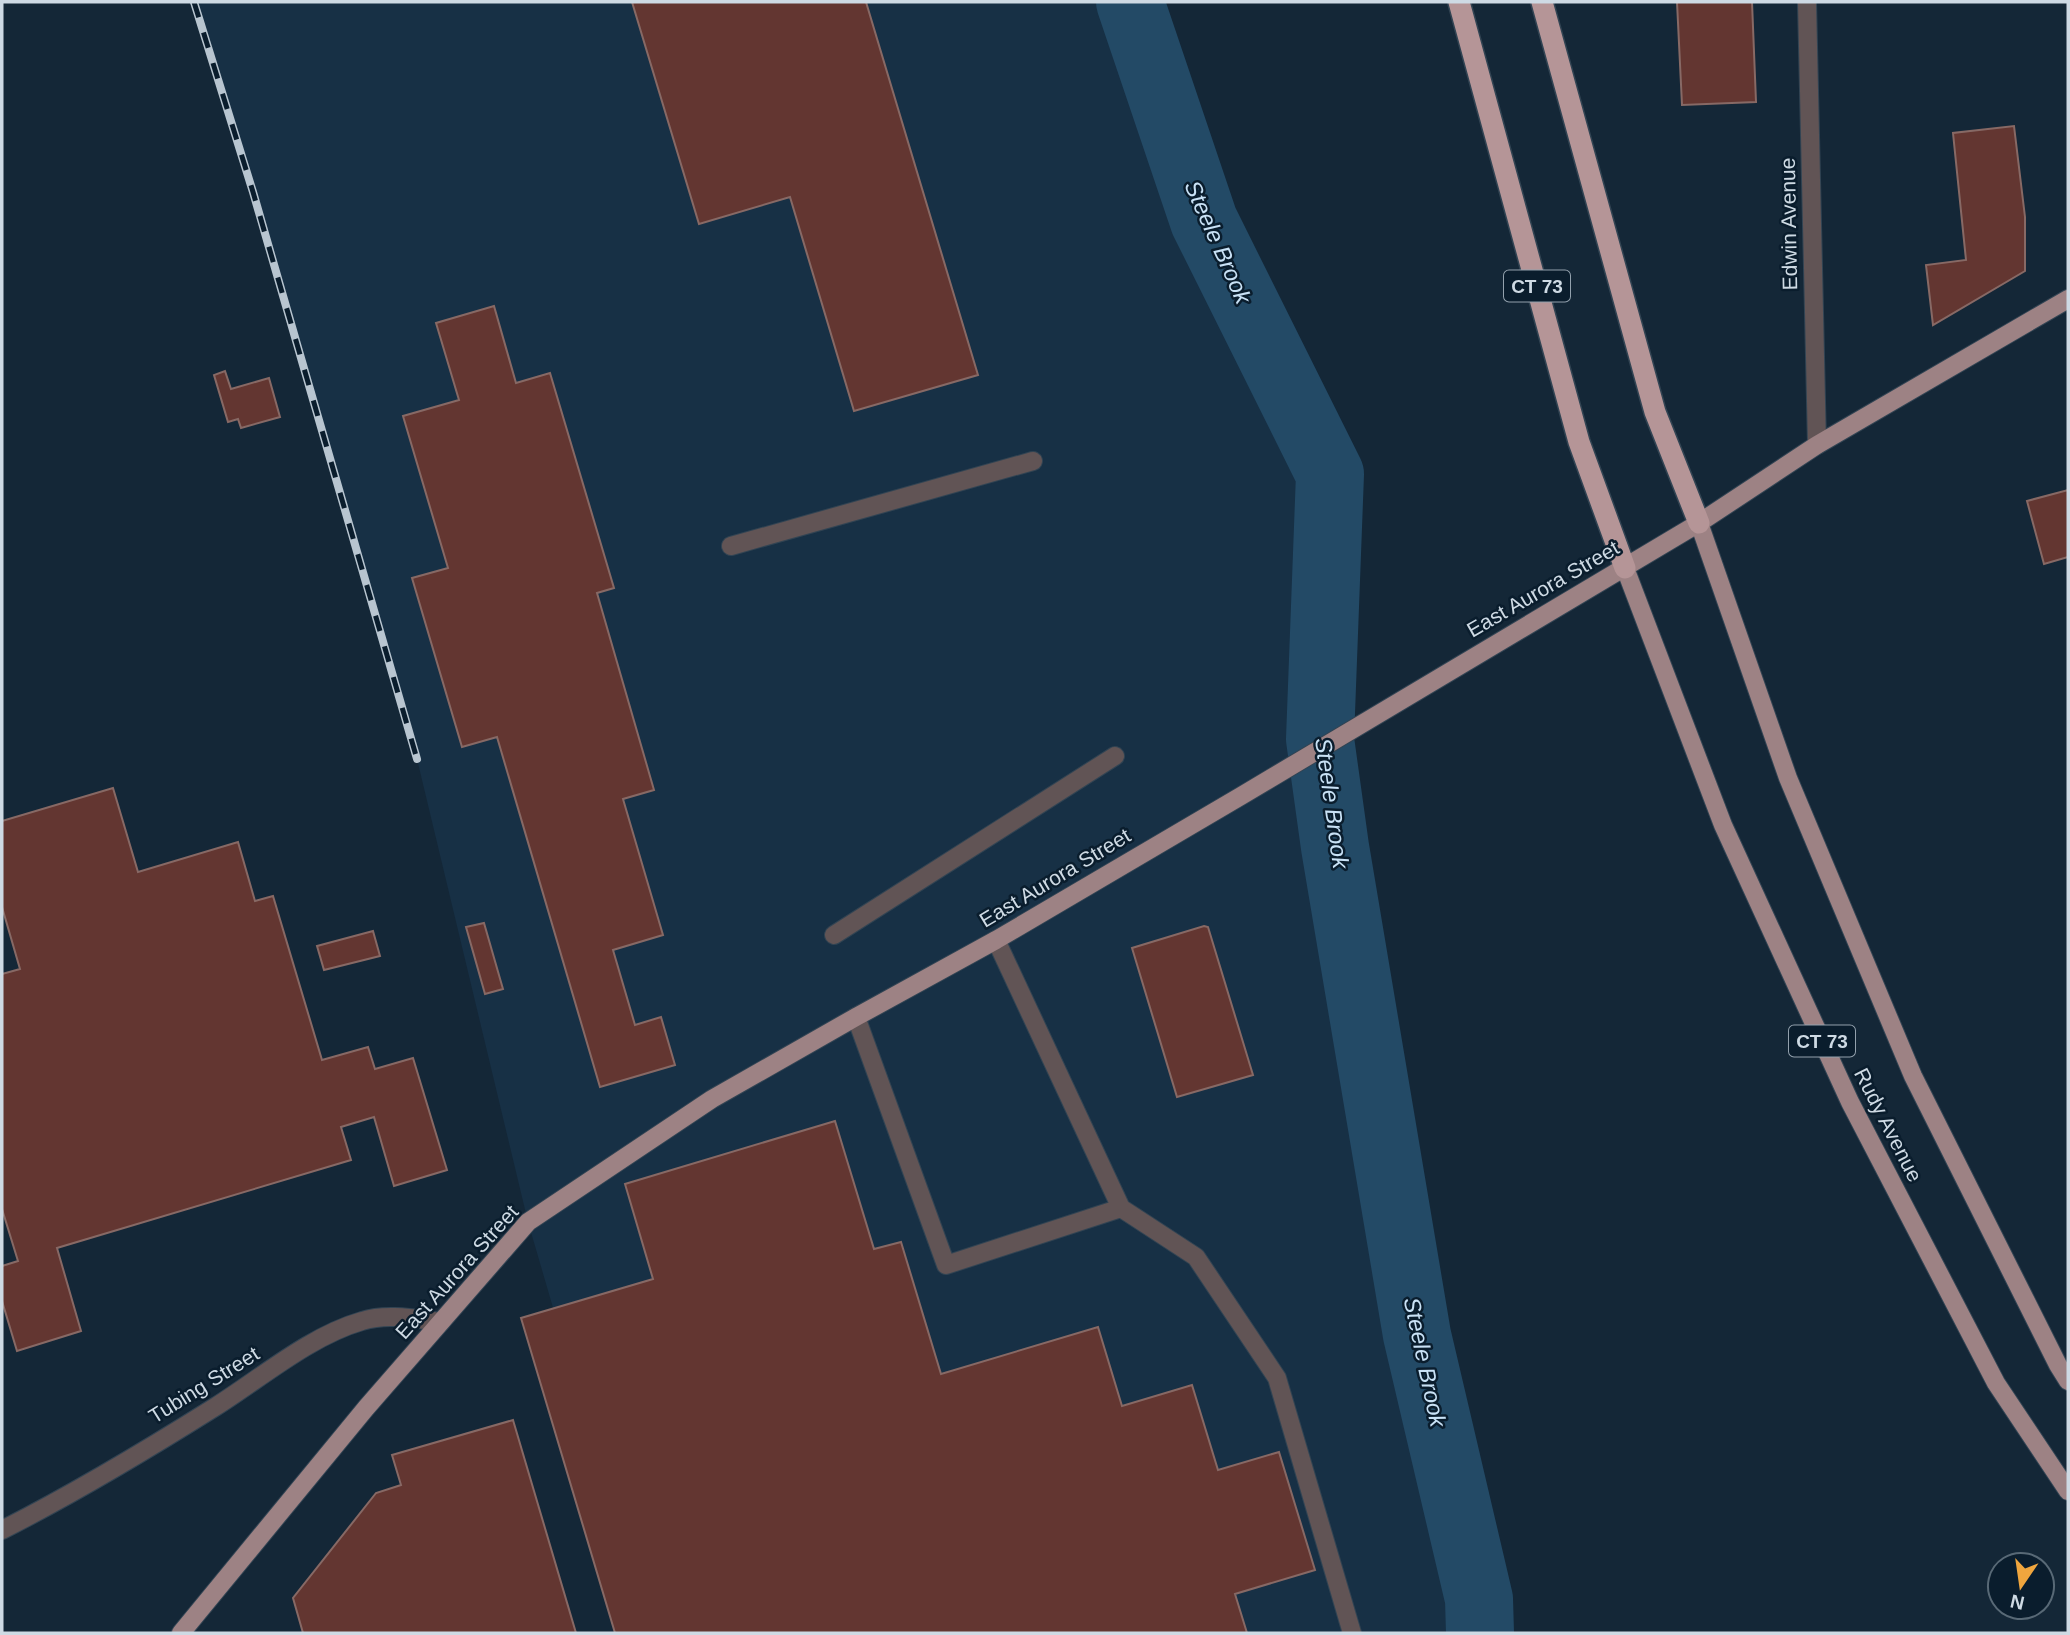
<svg xmlns="http://www.w3.org/2000/svg" width="2070" height="1635" viewBox="0 0 2070 1635" font-family="Arial,sans-serif">
  <style>
    .built { fill: #173045 }
    .lines { fill: none; stroke-linecap: round; stroke-linejoin: round }
    .river { stroke: #234a66; stroke-width: 68 }
    .building { fill: #633631; stroke: #876965; stroke-width: 2 }
    .minor-casing { stroke: #324453; stroke-width: 20 }
    .major-casing { stroke: #324453; stroke-width: 20 }
    .highway-casing { stroke: #324453; stroke-width: 24 }
    .minor { stroke: #615455; stroke-width: 18 }
    .major { stroke: #9d8284; stroke-width: 18 }
    .highway { stroke: #b59597; stroke-width: 21 }
    .rail-casing { stroke: #b8c5d0; stroke-width: 8 }
    .rail { stroke: #0a1d2d; stroke-width: 5; stroke-dasharray: 16; stroke-linecap: butt }
    .labels { text-anchor: middle; stroke-width: 5; stroke-linejoin: round; paint-order: stroke }
    .shield { fill: #0a1d2d; stroke: #93a1ad; stroke-width: 2 }
    .shield-label { font-size: 19px; font-weight: bold; fill: #cedae4 }
    .street-label { font-size: 21px; fill: #cedae4; stroke: #0a1d2d }
    .water-label { font-size: 23px; font-style: italic; fill: #c9e2f6; stroke: #0a1d2d }
  </style>
  <rect width="100%" height="100%" fill="#142737"/>
  <path class="built" d="M194,2H1130L1204,221L1330,474L1320,739L1335,847L1417,1335L1479,1599L1480,1633H648L528,1222L417,759L253,192Z"/>
  <g class="lines">
    <path class="river" d="M1130,2L1204,221L1330,474L1320,739L1335,847L1417,1335L1479,1599L1480,1633"/>
  </g>
  <path class="building" d="M632,2H866L978,375L854,411L790,197L699,224Z
    M1677,2H1752L1756,102L1682,105Z
    M2014,126L2025,217V271L1933,325L1926,265L1966,260L1953,133Z
    M494,306L516,383L550,373L614,588L597,593L654,790L623,799L663,935L613,950L635,1025L661,1017L675,1065L600,1087L497,737L462,747L412,578L448,568L403,416L459,400L436,323Z
    M225,371L231,389L269,378L280,417L241,428L238,419L228,422L214,375Z
    M2068,490V557L2044,564L2027,501Z
    M113,788L138,872L238,842L255,901L273,896L322,1060L368,1047L375,1069L413,1058L447,1170L394,1186L374,1117L341,1127L351,1160L57,1248L81,1331L17,1351L2,1301V1266L18,1261L2,1209V974L20,969L2,907V821Z
    M484,923L503,989L485,994L466,927Z
    M1204,926L1208,927L1253,1075L1177,1097L1132,948Z
    M373,931L380,956L324,970L317,946Z
    M835,1121L874,1249L901,1242L941,1374L1098,1327L1122,1406L1192,1385L1218,1470L1279,1452L1315,1570L1235,1594L1247,1633H615L521,1318L653,1279L625,1184Z
    M513,1420L576,1633H303L293,1598L376,1493L401,1485L392,1455Z"/>
  <g class="lines">
    <g class="minor-casing">
      <path id="minor" d="M1807,2L1817,445
        M731,546L1033,461
        M834,935L1115,756
        M856,1017L946,1265L1121,1208L996,940
        M1121,1208L1196,1257L1277,1378L1352,1633
        M2,1530C75,1493 145,1451 215,1407C261,1378 310,1336 362,1321C387,1313 416,1319 441,1322"/>
    </g>
    <g class="major-casing">
      <path id="major" d="M1699,523L1788,778L1913,1076L2058,1365L2068,1381
        M1625,568L1723,825L1850,1102L1996,1383L2068,1491
        M181,1633L366,1408L528,1222L712,1099L856,1017L996,940L1241,796L1699,523L1817,445L2068,299"/>
    </g>
    <g class="highway-casing">
      <path id="highway" d="M1459,2L1579,442L1625,568
        M1542,2L1655,412L1699,523"/>
    </g>
    <use href="#minor" class="minor"/>
    <use href="#major" class="major"/>
    <use href="#highway" class="highway"/>
    <g class="rail-casing">
      <path id="rail" d="M194,2L253,192L417,759"/>
    </g>
    <use href="#rail" class="rail"/>
  </g>
  <g class="labels">
    <g class="shield">
      <rect x="1504" y="270.5" width="66" height="31" rx="5"/>
      <rect x="1789" y="1025.5" width="66" height="31" rx="5"/>
    </g>
    <g class="shield-label">
      <text x="1537" y="293">CT 73</text>
      <text x="1822" y="1048">CT 73</text>
    </g>
    <g class="street-label">
      <text transform="translate(1789 224) rotate(-91)" y="7">Edwin Avenue</text>
      <text transform="translate(1543 589) rotate(-30)" y="7">East Aurora Street</text>
      <text transform="translate(1055 878) rotate(-31)" y="7">East Aurora Street</text>
      <text transform="translate(1888 1125) rotate(63)" y="7">Rudy Avenue</text>
      <text transform="translate(457 1272) rotate(-48)" y="7">East Aurora Street</text>
      <text transform="translate(204 1385) rotate(-32)" y="7">Tubing Street</text>
    </g>
    <g class="water-label">
      <text transform="translate(1218 242) rotate(66)" y="8">Steele Brook</text>
      <text transform="translate(1332 803) rotate(82)" y="8">Steele Brook</text>
      <text transform="translate(1425 1362) rotate(78)" y="8">Steele Brook</text>
    </g>
  </g>
  <rect width="2070" height="1635" fill="none" stroke="#cedae4" stroke-width="7"/>
  <g transform="translate(2021 1586) rotate(193)"><circle r="33" fill="#0a1d2d" stroke="#586976" stroke-width="2"/>
  <path d="M0-5L12 26L0 18L-12 26Z" fill="#f0a63e"/>
  <text y="-10" font-size="19" font-weight="bold" text-anchor="middle" fill="#cedae4">N</text>
  </g>
</svg>
